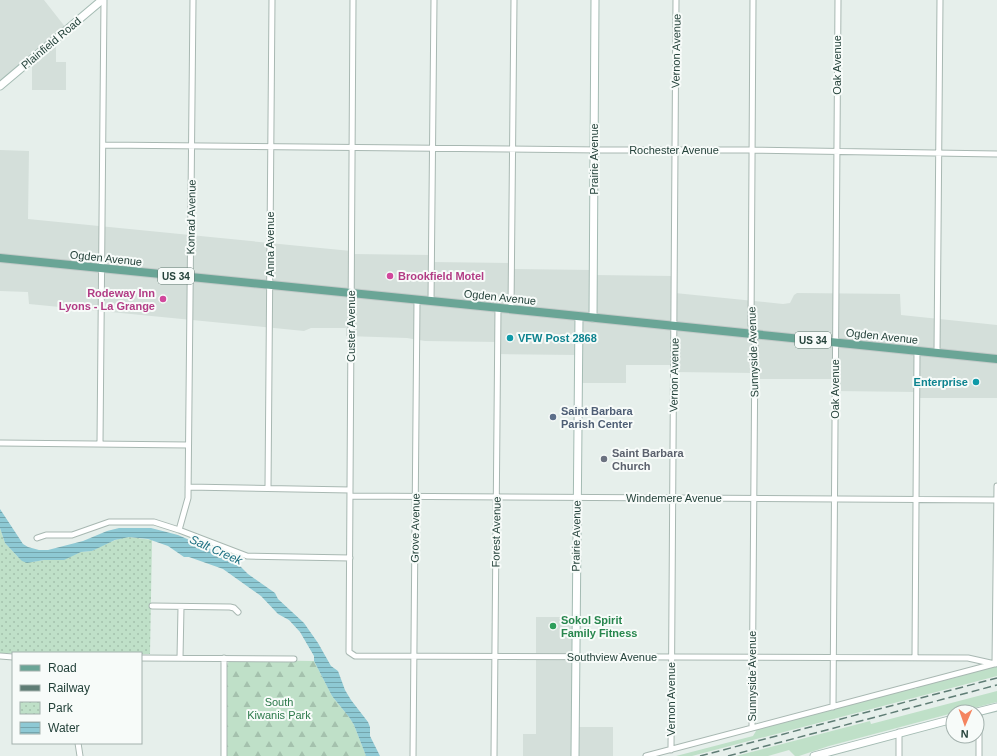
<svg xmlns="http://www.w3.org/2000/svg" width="997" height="756" viewBox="0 0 997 756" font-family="Arial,sans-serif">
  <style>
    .built { fill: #d4dfda }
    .grass { fill: #bfe0c8 }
    .forest { fill: url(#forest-firs) }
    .park { fill: url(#park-dots) }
    .water { fill: url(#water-rules) }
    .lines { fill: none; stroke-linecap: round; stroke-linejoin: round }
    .street-casing { stroke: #a8b8b2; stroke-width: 7 }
    .secondary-casing { stroke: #a4bbb3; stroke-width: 9 }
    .primary-casing { stroke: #c2cac8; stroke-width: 10 }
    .street { stroke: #fff; stroke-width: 5 }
    .secondary { stroke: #fff; stroke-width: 7 }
    .primary { stroke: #6aa596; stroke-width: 8 }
    .rail { stroke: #5f7d75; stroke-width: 1.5; stroke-dasharray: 8 4; stroke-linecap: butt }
    .hotel-dot { fill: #d1479c; stroke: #f7fbf9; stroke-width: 1.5 }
    .culture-dot { fill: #0f9aa8; stroke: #f7fbf9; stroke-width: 1.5 }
    .service-dot { fill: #5c6f8a; stroke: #f7fbf9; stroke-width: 1.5 }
    .worship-dot { fill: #6b7280; stroke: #f7fbf9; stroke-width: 1.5 }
    .leisure-dot { fill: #2e9e5b; stroke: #f7fbf9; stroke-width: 1.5 }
    .labels { text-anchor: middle; stroke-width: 4; stroke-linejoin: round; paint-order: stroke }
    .shield { fill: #f7fbf9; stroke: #637a73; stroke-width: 1 }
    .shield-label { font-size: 10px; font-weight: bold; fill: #24423a }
    .street-label { font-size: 11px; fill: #24423a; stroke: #f7fbf9 }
    .hotel-label { font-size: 11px; font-weight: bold; fill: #b23c85; stroke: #f7fbf9; text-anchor: start }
    .culture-label { font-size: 11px; font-weight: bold; fill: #0d838f; stroke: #f7fbf9; text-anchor: start }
    .service-label { font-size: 11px; font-weight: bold; fill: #4e5e75; stroke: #f7fbf9; text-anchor: start }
    .worship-label { font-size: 11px; font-weight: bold; fill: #5b616d; stroke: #f7fbf9; text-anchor: start }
    .leisure-label { font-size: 11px; font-weight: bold; fill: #27864d; stroke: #f7fbf9; text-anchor: start }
    .park-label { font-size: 11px; fill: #2d7a4b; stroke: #f7fbf9 }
    .water-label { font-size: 12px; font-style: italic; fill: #1c6f80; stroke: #f7fbf9 }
  </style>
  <defs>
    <pattern id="forest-firs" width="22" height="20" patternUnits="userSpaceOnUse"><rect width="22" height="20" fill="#bfe0c8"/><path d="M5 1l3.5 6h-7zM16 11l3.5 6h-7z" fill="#a4c1ad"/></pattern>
    <pattern id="park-dots" width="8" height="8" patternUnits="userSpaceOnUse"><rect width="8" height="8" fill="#bfe0c8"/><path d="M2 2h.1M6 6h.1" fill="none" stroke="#a4c1ad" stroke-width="1.8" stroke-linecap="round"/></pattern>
    <pattern id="water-rules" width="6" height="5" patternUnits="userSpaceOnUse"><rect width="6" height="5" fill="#8ec9d4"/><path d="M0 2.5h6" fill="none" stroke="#74a5ad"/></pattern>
  </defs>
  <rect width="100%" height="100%" fill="#e6efeb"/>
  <path class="built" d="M0,0H44L66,28L56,36V62H66V90H32V60L0,86Z
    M0,150L29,151L28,219L351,251L352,254L432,255V262L512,263V269L594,270V275L674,276L675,293L783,304L790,303L794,295L797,293L900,294L901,315L997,325V398H916V392L835,391V379H755V373L674,372V365H626V383H578V355L498,354V342L425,341L407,338L346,336V328H311L304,331L29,304L28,292L0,291Z
    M536,617H574L573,756H523V734H536Z
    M579,727H613V756H579Z"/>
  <path class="grass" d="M997,666V676L692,756H676L753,736L756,731L755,730L913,688L916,689L917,687L958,677L959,676Z
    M997,691V702L958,712H953V713L829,746L799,756H795L789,750L768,756H736L870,721L871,724Z"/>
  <path class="forest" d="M231,660L314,661L332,696L349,717L354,725L366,756H227V665L229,661Z"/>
  <path class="park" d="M0,528L5,543L18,557L31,562L44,560H60L81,552L92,551L103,545L121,538L129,537L152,540L150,654H141V653H0Z"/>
  <path class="water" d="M0,509L23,544L28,547L39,550H48L83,541L107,531L119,528H151L178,535L210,549L239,565L248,574L275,593L278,599L304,623L318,643L331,666L338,671L345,690L351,700L368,722L370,727V736L380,756H366L354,725L349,717L332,696L314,661V656L300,632L289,620L278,614L261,596L223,569L189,557H184L168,546L148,539L129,537L115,540L92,551L81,552L64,560H44L27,563L22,561L18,557L5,543L0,528Z"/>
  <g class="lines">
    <g class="street-casing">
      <path id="street" d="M353,0L349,652L355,656L968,658L995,664L997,486
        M103,145L601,150H752L997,154
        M431,301L434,0
        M511,309L514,0
        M937,353L940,0
        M0,443L188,445
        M100,443L104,0
        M188,487L350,490
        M268,488L272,0
        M350,496L997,500
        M179,530L188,498L193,0
        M37,538L46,535H72L109,522H154L179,530L247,556L350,558
        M152,606L230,607L234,608L238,612
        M0,656L13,657
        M915,657L917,351
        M141,658L294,659
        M180,658L181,607
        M833,707L838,0
        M752,728L755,342L751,325L753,0
        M78,743L80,756
        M671,750L676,0
        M224,756V658
        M413,756L417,300
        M494,756L498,308
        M646,756L994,664
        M899,756V732
        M979,756V712"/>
    </g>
    <g class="secondary-casing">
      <path id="secondary" d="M0,86L102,0
        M593,318L595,0
        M977,712L997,707
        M575,756L579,316
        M814,756L953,719"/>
    </g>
    <g class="primary-casing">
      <path id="primary" d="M0,258L431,301L997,359"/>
    </g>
    <use href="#street" class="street"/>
    <use href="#secondary" class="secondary"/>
    <use href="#primary" class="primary"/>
    <path class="rail" d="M700,756L997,678
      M728,756L997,685"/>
  </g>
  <g class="hotel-dot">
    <circle cx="390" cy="276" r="4"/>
    <circle cx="163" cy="299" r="4"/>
  </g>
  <g class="culture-dot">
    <circle cx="510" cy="338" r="4"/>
    <circle cx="976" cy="382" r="4"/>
  </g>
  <circle class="service-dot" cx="553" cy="417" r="4"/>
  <circle class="worship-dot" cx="604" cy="459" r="4"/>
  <circle class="leisure-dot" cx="553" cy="626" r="4"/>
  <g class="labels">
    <g class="shield">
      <rect x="158" y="268" width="36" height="16" rx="3"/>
      <rect x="795" y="332" width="36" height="16" rx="3"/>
    </g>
    <g class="shield-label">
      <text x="176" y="280">US 34</text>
      <text x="813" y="344">US 34</text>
    </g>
    <g class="street-label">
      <text transform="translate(51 43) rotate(-40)" y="4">Plainfield Road</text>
      <text transform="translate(676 51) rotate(-89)" y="4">Vernon Avenue</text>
      <text transform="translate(837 65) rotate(-90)" y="4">Oak Avenue</text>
      <text x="674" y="154">Rochester Avenue</text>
      <text transform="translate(594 159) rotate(-90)" y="4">Prairie Avenue</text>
      <text transform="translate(191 217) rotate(-89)" y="4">Konrad Avenue</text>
      <text transform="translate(270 244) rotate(-90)" y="4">Anna Avenue</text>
      <text transform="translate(106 258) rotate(6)" y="4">Ogden Avenue</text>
      <text transform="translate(500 297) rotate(6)" y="4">Ogden Avenue</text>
      <text transform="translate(351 326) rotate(-90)" y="4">Custer Avenue</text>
      <text transform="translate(882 336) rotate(6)" y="4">Ogden Avenue</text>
      <text transform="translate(753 352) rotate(-92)" y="4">Sunnyside Avenue</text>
      <text transform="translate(674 375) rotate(-89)" y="4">Vernon Avenue</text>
      <text transform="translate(835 389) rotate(-90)" y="4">Oak Avenue</text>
      <text x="674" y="502">Windemere Avenue</text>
      <text transform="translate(415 528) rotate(-89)" y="4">Grove Avenue</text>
      <text transform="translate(496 532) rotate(-89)" y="4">Forest Avenue</text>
      <text transform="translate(576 536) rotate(-89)" y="4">Prairie Avenue</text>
      <text x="612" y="661">Southview Avenue</text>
      <text transform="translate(752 676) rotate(-90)" y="4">Sunnyside Avenue</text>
      <text transform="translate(671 699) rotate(-90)" y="4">Vernon Avenue</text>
    </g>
    <g class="hotel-label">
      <text x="398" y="280">Brookfield Motel</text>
      <text x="155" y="297" text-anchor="end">Rodeway Inn<tspan x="155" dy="13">Lyons - La Grange</tspan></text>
    </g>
    <g class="culture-label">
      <text x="518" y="342">VFW Post 2868</text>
      <text x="968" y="386" text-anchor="end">Enterprise</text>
    </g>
    <g class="service-label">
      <text x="561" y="415">Saint Barbara<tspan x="561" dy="13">Parish Center</tspan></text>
    </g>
    <g class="worship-label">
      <text x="612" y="457">Saint Barbara<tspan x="612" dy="13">Church</tspan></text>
    </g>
    <g class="leisure-label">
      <text x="561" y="624">Sokol Spirit<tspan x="561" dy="13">Family Fitness</tspan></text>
    </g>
    <g class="park-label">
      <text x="279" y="706">South<tspan x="279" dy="13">Kiwanis Park</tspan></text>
    </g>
    <g class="water-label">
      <text transform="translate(216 550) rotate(24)" y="4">Salt Creek</text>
    </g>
  </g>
  <rect x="12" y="652" width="130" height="92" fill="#f7fbf9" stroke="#a3b1ad"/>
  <rect x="20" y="665" width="20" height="6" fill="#6aa596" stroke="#a3b1ad"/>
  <text x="48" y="672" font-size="12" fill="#24423a">Road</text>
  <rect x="20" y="685" width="20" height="6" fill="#5f7d75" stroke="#a3b1ad"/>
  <text x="48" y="692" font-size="12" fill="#24423a">Railway</text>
  <rect x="20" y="702" width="20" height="12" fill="url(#park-dots)" stroke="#a3b1ad"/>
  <text x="48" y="712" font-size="12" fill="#24423a">Park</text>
  <rect x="20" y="722" width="20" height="12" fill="url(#water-rules)" stroke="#a3b1ad"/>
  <text x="48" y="732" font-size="12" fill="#24423a">Water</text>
  <g transform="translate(965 724) rotate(182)"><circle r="19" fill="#f7fbf9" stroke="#a3b1ad"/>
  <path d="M0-3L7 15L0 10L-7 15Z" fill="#f4845f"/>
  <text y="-6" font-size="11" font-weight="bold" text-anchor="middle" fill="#24423a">N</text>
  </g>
</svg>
